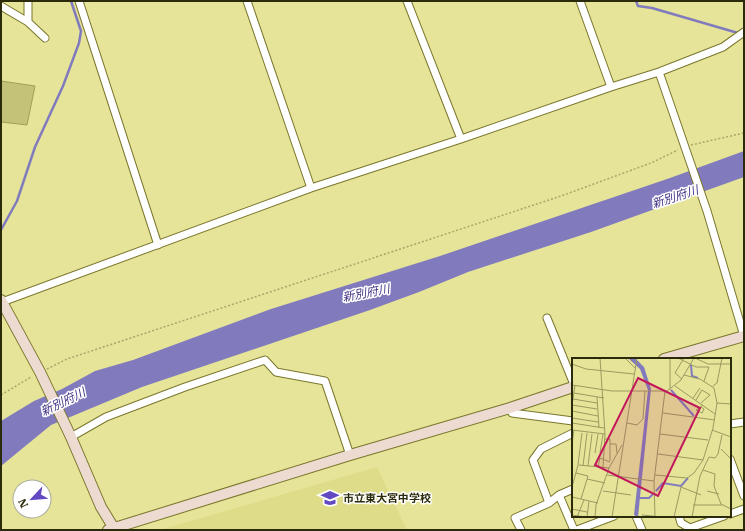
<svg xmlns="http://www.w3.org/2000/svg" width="745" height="531" viewBox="0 0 745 531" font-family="'IBM Plex Serif','Noto Sans JP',serif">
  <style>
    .built { fill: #dedc88 }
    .water { fill: #817bbe }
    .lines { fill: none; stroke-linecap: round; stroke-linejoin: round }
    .stream { stroke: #817bbe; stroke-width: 2.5 }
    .building { fill: #c4c278; stroke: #a09f55 }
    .street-casing { stroke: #7a772d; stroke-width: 9 }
    .secondary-casing { stroke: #7a772d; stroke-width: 12 }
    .path { stroke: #a8a76a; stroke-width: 1.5; stroke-dasharray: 2 2; stroke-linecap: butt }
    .street { stroke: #fff; stroke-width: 7 }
    .secondary { stroke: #eddad0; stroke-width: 10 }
    .labels { text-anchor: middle; stroke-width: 3; stroke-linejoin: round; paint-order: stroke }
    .poi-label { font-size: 11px; font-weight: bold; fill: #2b2a0b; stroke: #fff; text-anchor: start }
    .water-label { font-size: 12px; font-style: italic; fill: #433485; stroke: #fff }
    .inset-river { fill: none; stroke: #817bbe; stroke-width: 2 }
    .inset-road { fill: none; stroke: #9b9a60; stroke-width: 1 }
    .view { fill: #c2185b; fill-opacity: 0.15; stroke: #c2185b; stroke-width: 2 }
    .inset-edge { fill: none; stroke: #2b2a0b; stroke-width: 2 }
  </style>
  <rect width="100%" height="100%" fill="#e6e499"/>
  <path class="built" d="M377,467L407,530H160Z"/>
  <path class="water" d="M744,151V177L591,232L468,272L419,292L370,310L142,387L51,425L1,466V421L34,401L62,389L95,371L133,360L271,309L440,256L670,178Z"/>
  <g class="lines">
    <path class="stream" d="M636,1L638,6L652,8L738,33
      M1,230L17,201L35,147L63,86L79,43L81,31L71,1"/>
  </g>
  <path class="building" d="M1,81L35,86L27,125L1,122Z"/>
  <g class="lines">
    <g class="street-casing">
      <path id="street" d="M79,1L158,245
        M247,1L311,188
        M407,1L461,139
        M580,1L611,87
        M1,6L28,22V1
        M28,22L45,38
        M659,72L707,211L744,336
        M2,302L311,188L461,139L611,87L659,72L723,47L744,32
        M547,318L573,382
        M510,408L512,413L573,421
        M730,424L744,422
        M71,437L106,417L185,387L265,360L276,372L325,381L350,455
        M730,459L744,496
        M559,495L574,530
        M549,503L533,460L541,449L573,433
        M730,514L744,509
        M636,516L642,530
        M679,516L681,523L690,528L724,516
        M521,530L515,518L549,503L559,495L573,489
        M577,530L614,516"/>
    </g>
    <g class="secondary-casing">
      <path id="secondary" d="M1,300L40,372L71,437L101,507L115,530
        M664,359L744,336
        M108,530L350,455L510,408L573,387"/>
    </g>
    <path class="path" d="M691,145L744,133
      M47,369L67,359L561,196L651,163L678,150
      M1,395L31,377"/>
    <use href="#street" class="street"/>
    <use href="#secondary" class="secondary"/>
  </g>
  <defs>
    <g id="school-bare" transform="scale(1.38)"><path d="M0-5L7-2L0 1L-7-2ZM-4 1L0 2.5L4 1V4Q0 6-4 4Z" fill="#6249c2" stroke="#fff" stroke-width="2.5" paint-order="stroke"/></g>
  </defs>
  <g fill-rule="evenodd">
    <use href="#school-bare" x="330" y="498"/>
  </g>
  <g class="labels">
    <g class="poi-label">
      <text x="343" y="502">市立東大宮中学校</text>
    </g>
    <g class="water-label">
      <text transform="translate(675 197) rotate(-18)" y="4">新別府川</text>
      <text transform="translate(366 293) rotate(-11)" y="4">新別府川</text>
      <text transform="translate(63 402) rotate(-26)" y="4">新別府川</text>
    </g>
  </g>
  <g transform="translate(572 358)">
    <rect width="159" height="159" fill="#e6e499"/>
    <path d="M56,0H63L72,9L79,31L66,159L62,157L76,32L68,11Z" fill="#817bbe"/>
    <path class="inset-river" d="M119,7L120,18L126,20M99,32L122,58M84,133L91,125L109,128L116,120M67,140H77L81,136"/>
    <path class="inset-road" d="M28,0L33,76L31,109M53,0L63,10M106,0L124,9H137M123,0L136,6H159M0,6L14,11L62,16M110,21L103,15L112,0M132,23L137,9M0,27L40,33H95L109,22L122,0M103,28L143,56M141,28L145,25L150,0M98,32V0M2,35L32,40M25,39L27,70M121,40L128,30M1,41L25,45M124,42L130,32L138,37L129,45M145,45L159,46M0,47L25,51M0,47L3,27M129,49L132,51L130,55L124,52L131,47M0,53L26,58M91,55L143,62M0,60L26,64M0,65L32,70M55,65L65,67L71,61L73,33M0,72L33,76M140,72L159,79M88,76L136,82M33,81H38V103M0,85L2,72M38,86H44L45,95M149,91L159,101M23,95L26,76M28,95L31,76M86,96L131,102M7,107L37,110M11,108L15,75M16,108L20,76M26,109L28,100L38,104M131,112L143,116L142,128L149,146L159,151M4,115L16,118L9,141M35,117L82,123M83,117L115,120L122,115L131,102L141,70L145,45L142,30L128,21L112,17M15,121L33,125M0,129L6,107L10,75M31,133L59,137M135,133L147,136M0,139L26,145M121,147H150M0,151L15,154M0,157L14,159M70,157L89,159M5,159L12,142M15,159L17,143M23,159L24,147L37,110L50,87M40,159L65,0M83,159L82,123L93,33M102,159L109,129L129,137M120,159L128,118L137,99L143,100L146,96L150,77"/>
    <path class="view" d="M66,20L128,50L86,138L23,107Z"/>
    <rect width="159" height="159" class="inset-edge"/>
  </g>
  <rect width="745" height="531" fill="none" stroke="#2b2a0b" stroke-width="4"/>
  <g transform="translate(32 499) rotate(244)"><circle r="19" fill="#ffffff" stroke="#aaaa9d"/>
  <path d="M0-3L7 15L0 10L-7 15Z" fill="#6249c2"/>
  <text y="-6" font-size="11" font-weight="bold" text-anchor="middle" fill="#2b2a0b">N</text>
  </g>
</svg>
